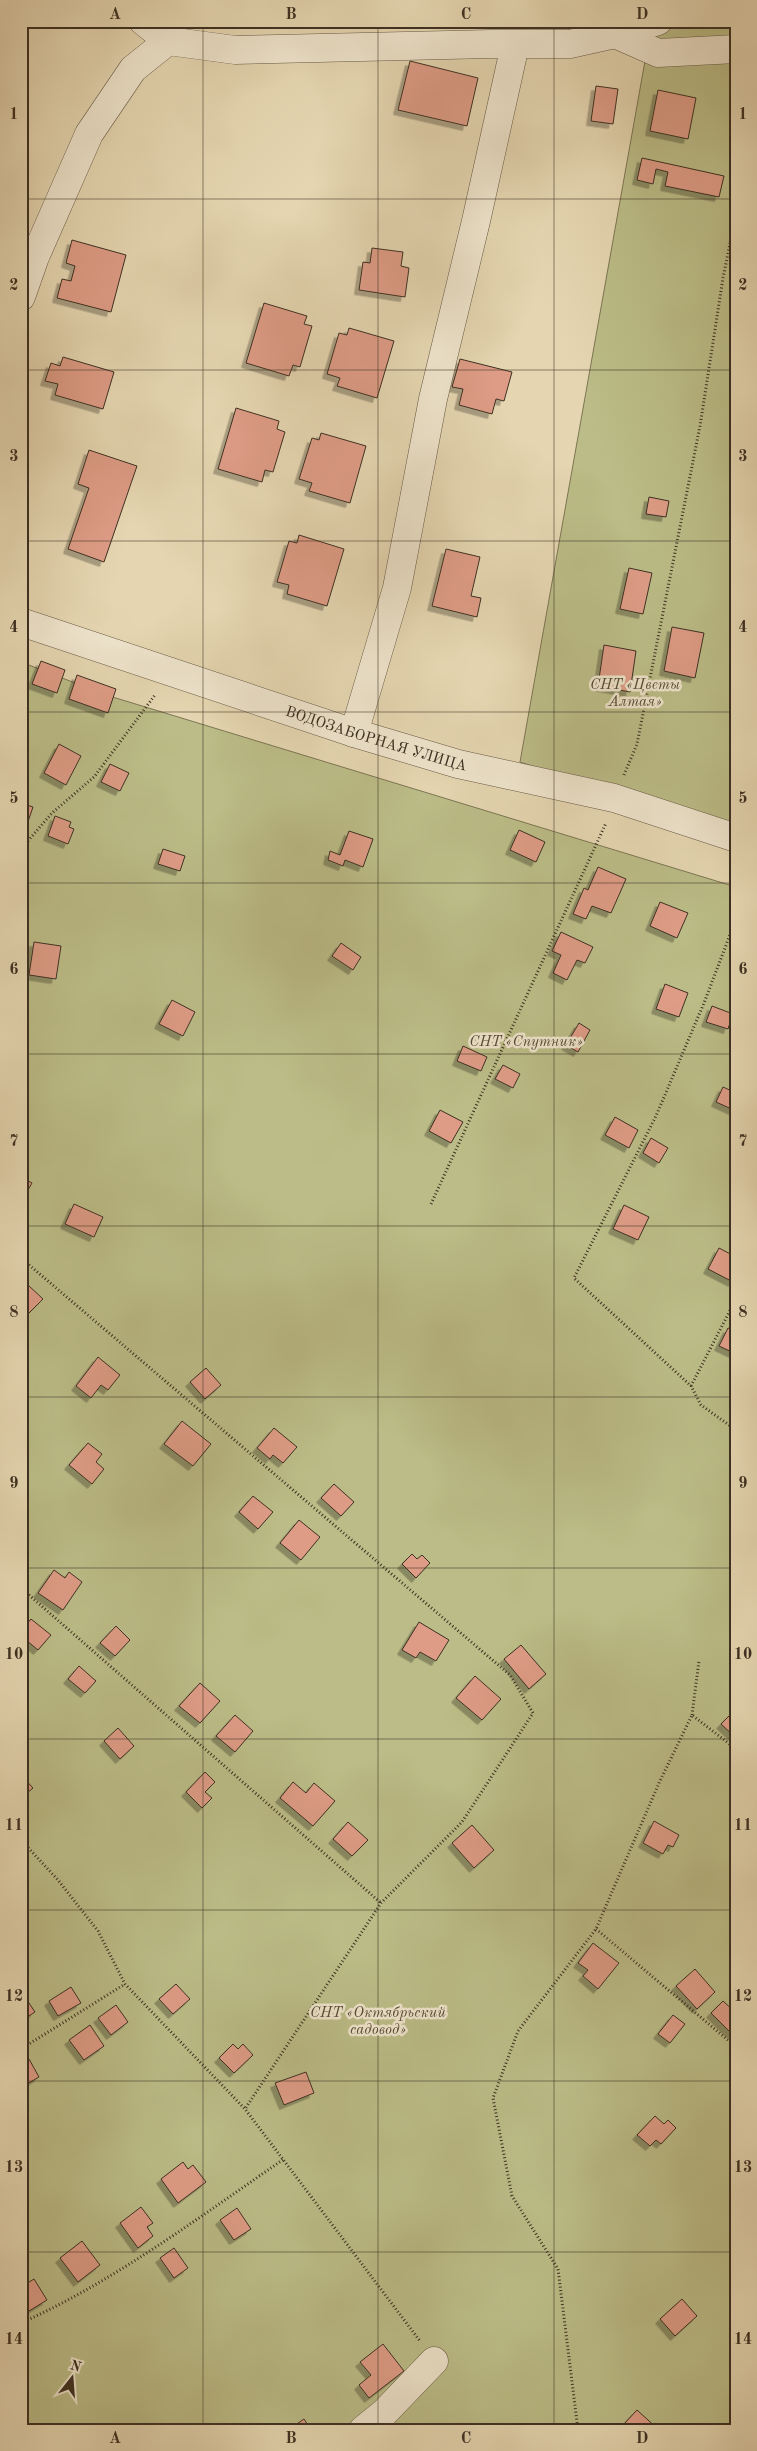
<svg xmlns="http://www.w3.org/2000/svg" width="757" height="2451" viewBox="0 0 757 2451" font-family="'Old Standard TT',serif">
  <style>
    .green { fill: #bbbc87; stroke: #7c7654 }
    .building { fill: #de9c86; stroke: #3d3022; filter: url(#shadow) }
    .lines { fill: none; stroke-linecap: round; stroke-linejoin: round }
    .minor-casing { stroke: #675a46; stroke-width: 29 }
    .path { stroke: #3d3022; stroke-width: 3; stroke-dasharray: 1 2.5; stroke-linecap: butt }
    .minor { stroke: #eee4cc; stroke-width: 28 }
    .grid { fill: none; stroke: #3d3022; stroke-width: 1; stroke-opacity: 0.55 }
    .labels { text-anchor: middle; stroke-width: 5; stroke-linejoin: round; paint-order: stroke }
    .park-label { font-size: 15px; font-style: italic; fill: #564c36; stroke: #eee4cc }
    .street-label { font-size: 15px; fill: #3d3022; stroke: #eee4cc }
    .neatline { fill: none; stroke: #3d3022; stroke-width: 2 }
    .grid-label { font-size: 16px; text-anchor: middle; font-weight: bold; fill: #3d3022 }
  </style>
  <defs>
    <filter id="shadow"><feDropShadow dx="-4.5" dy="4.5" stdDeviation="0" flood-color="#0004"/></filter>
  </defs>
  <rect width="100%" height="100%" fill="#e5d6b1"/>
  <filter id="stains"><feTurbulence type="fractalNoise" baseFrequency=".004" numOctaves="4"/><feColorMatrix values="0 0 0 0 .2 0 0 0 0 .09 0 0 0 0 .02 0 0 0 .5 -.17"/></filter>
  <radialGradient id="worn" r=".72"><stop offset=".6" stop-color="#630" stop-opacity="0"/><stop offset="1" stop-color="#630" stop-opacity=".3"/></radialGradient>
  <path class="green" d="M643,21H736V833L520,762L645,61Z
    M21,662L106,695L736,887V2430H21Z"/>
  <path class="building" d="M410,61L478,78L467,126L398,110Z
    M596,86L618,89L613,124L591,121Z
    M658,90L696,98L688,139L650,131Z
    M642,158L724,176L719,197L665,186L668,172L656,169L653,184L637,180Z
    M72,240L126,255L111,312L57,298L62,279L71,281L75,266L66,263Z
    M372,248L403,252L401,266L409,268L405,297L359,290L363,262L370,263Z
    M264,303L307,316L304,324L312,326L300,367L293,365L289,376L246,363Z
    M349,328L394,341L377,398L337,386L340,378L327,374L339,333L347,335Z
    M63,357L114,372L103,409L55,395L58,384L45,381L51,363L60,366Z
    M460,359L512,372L504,401L496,399L492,414L459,405L463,389L452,387Z
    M236,408L279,421L277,429L285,432L273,472L265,470L262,482L218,469Z
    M321,433L366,446L350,503L309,491L312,483L299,479L312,438L319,440Z
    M89,450L137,466L104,562L68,549L89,488L78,484Z
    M649,497L669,501L666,517L646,514Z
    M299,535L344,549L327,606L287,594L289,585L277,582L289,541L297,543Z
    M446,549L480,557L471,596L481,598L477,617L432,606Z
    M629,568L652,573L643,614L620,609Z
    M672,627L704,633L695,678L664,671Z
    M604,645L636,651L630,692L598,686Z
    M41,661L65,670L57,693L32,684Z
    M77,675L116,689L108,713L69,699Z
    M59,744L81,756L66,785L44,773Z
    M110,764L129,773L120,791L101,782Z
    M21,803L33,807L24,833L21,832Z
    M55,816L71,822L69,827L74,829L68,844L48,836Z
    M519,830L545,842L536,862L510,850Z
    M349,831L373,839L363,867L345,860L343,866L328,860L330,851L340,855Z
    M163,849L185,856L180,871L158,864Z
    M598,867L626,879L611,913L592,906L586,919L573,914L584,888L588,890Z
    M21,879L28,881L23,896L21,895Z
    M660,902L688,913L677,938L650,926Z
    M561,932L593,947L585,963L577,960L567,980L553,973L561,955L552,951Z
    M34,942L61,946L56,979L29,975Z
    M341,943L361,957L353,970L332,956Z
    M665,984L688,993L679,1017L656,1009Z
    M172,1000L195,1012L183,1036L159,1024Z
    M712,1006L733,1014L728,1029L706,1022Z
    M579,1023L590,1030L578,1052L566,1045Z
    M463,1046L487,1057L481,1071L457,1061Z
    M503,1065L520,1074L513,1088L495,1079Z
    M723,1087L736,1093V1111L716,1102Z
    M440,1110L463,1122L451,1143L429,1131Z
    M615,1117L638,1130L629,1148L605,1135Z
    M651,1138L668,1148L659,1163L643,1153Z
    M21,1177L32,1183L21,1202Z
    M74,1204L103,1217L94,1237L65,1224Z
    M624,1205L649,1217L638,1240L613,1229Z
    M719,1248L736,1257V1276L733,1282L708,1269Z
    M28,1285L43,1299L29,1313L21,1305V1292Z
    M728,1328L736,1331V1354L719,1346Z
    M98,1357L120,1375L108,1390L101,1385L91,1398L76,1386Z
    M206,1368L221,1385L205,1399L190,1382Z
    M182,1421L211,1444L193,1466L164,1444Z
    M274,1428L297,1447L283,1463L273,1455L270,1459L257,1448Z
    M88,1443L102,1454L96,1462L104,1469L92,1484L69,1465Z
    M334,1484L354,1502L341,1516L321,1498Z
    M253,1496L273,1512L258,1529L239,1512Z
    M299,1520L320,1537L301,1560L280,1543Z
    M412,1554L417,1559L422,1555L430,1563L416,1578L402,1564Z
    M54,1570L65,1578L69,1572L82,1582L63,1610L38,1593Z
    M31,1619L51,1635L38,1650L21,1636V1631Z
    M419,1622L449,1640L436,1661L420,1652L416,1658L402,1650Z
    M116,1626L130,1640L115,1656L100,1643Z
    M521,1645L546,1674L529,1689L504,1659Z
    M79,1666L96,1681L85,1693L68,1679Z
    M475,1676L501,1699L482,1720L456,1698Z
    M200,1683L220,1701L200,1723L179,1706Z
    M736,1709V1738L721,1724Z
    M235,1715L253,1731L235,1752L216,1736Z
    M118,1728L134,1746L120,1759L104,1741Z
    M205,1772L215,1782L205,1792L212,1798L202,1808L186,1792Z
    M21,1775L33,1788L21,1798Z
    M293,1782L306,1793L314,1783L335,1801L313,1826L280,1798Z
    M654,1821L679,1835L673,1847L668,1845L663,1854L643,1843Z
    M348,1822L368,1840L352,1856L333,1839Z
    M472,1825L494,1850L474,1868L452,1843Z
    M593,1943L619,1963L598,1989L583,1976L588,1970L578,1963Z
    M695,1969L715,1992L697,2009L676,1986Z
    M176,1984L190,1999L173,2014L159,1999Z
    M71,1987L81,2003L58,2016L49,2001Z
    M21,1991L35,2012L21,2021Z
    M723,2001L736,2013V2030L732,2034L711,2013Z
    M116,2005L128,2022L111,2035L98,2018Z
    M673,2015L685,2024L670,2043L658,2034Z
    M90,2025L104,2046L84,2060L69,2040Z
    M233,2044L238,2049L243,2044L253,2055L234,2073L219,2058Z
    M29,2059L39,2077L22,2087L21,2064Z
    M306,2072L314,2093L284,2105L275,2083Z
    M655,2116L664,2124L668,2120L676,2128L661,2144L656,2140L650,2146L637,2135Z
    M183,2162L188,2169L193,2165L206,2182L178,2203L161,2179Z
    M141,2207L153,2223L147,2227L153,2236L138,2248L120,2223Z
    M237,2208L251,2229L234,2240L220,2220Z
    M82,2241L100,2265L78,2282L60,2258Z
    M174,2248L188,2268L174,2278L160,2258Z
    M34,2279L47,2300L29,2311L21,2298V2287Z
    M682,2299L697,2316L675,2336L660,2319Z
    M383,2344L404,2371L369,2398L359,2385L371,2375L360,2362Z
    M637,2410L659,2430H631L624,2424Z
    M304,2419L311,2430H288Z"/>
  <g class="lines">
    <g class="minor-casing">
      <g id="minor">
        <path d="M143,21L168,41L235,50L491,44H570L615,34L658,21"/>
        <path d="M615,34L658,53L736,49"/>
        <path d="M21,297L35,257L89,134L133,69L168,41"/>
        <path id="s1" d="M21,622L354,733L458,764L614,798L736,838"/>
        <path d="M354,733L397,588L433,399L476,221L515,45"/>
        <path d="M363,2430L384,2413L434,2361"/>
      </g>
    </g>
    <path class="path" d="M624,775L637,744L700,426L723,278L736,214
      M21,849L52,813L94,777L155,695
      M736,919L704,1003L656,1116L574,1278L691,1386L701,1405L736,1430
      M431,1204L606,823
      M21,1258L510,1675L533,1713L462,1822L381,1903L245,2109
      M691,1386L736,1299
      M21,1588L381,1903
      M692,1715L699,1661
      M21,1840L58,1880L98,1931L125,1984L245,2109L420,2341
      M596,1929L736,2047
      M21,2049L125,1984
      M21,2323C115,2281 199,2217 284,2159
      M578,2430L558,2269L512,2196L493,2098L518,2031L596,1929L659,1783L692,1715L736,1749"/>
    <use href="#minor" class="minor"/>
  </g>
  <path class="grid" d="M203,21V2430M378,21V2430M554,21V2430M21,199H736M21,370H736M21,541H736M21,712H736M21,883H736M21,1054H736M21,1226H736M21,1397H736M21,1568H736M21,1739H736M21,1910H736M21,2081H736M21,2252H736"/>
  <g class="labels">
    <g class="park-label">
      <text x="635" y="689">СНТ «Цветы<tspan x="635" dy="17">Алтая»</tspan></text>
      <text x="526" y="1046">СНТ «Спутник»</text>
      <text x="378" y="2017">СНТ «Октябрьский<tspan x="378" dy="17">садовод»</tspan></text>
    </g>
    <g class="street-label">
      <text dy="5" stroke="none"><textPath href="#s1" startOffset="374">ВОДОЗАБОРНАЯ УЛИЦА</textPath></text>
    </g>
  </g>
  <rect width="757" height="2451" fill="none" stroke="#e5d6b1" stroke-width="55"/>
  <g transform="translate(72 2378) rotate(17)" stroke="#eee4cc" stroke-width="4" paint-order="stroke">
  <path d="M0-4L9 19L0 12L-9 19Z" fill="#3d3022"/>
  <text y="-8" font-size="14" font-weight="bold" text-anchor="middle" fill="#3d3022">N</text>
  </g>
  <rect x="28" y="28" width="702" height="2396" class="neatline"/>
  <g class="grid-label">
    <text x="115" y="19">A</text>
    <text x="291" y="19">B</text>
    <text x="466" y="19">C</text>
    <text x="642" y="19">D</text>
    <text x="14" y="119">1</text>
    <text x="743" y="119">1</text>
    <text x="14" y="290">2</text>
    <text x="743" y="290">2</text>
    <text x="14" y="461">3</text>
    <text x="743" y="461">3</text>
    <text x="14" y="632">4</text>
    <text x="743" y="632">4</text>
    <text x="14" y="803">5</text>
    <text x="743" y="803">5</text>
    <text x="14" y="974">6</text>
    <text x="743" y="974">6</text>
    <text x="14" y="1146">7</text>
    <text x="743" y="1146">7</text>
    <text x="14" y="1317">8</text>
    <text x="743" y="1317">8</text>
    <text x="14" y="1488">9</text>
    <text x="743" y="1488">9</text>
    <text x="14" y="1659">10</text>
    <text x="743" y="1659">10</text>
    <text x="14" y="1830">11</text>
    <text x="743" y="1830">11</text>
    <text x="14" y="2001">12</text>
    <text x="743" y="2001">12</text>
    <text x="14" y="2172">13</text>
    <text x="743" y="2172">13</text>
    <text x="14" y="2344">14</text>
    <text x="743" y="2344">14</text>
    <text x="115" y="2443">A</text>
    <text x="291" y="2443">B</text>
    <text x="466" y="2443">C</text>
    <text x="642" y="2443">D</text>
  </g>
  <rect width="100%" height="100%" filter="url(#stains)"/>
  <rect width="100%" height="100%" fill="url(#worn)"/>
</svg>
